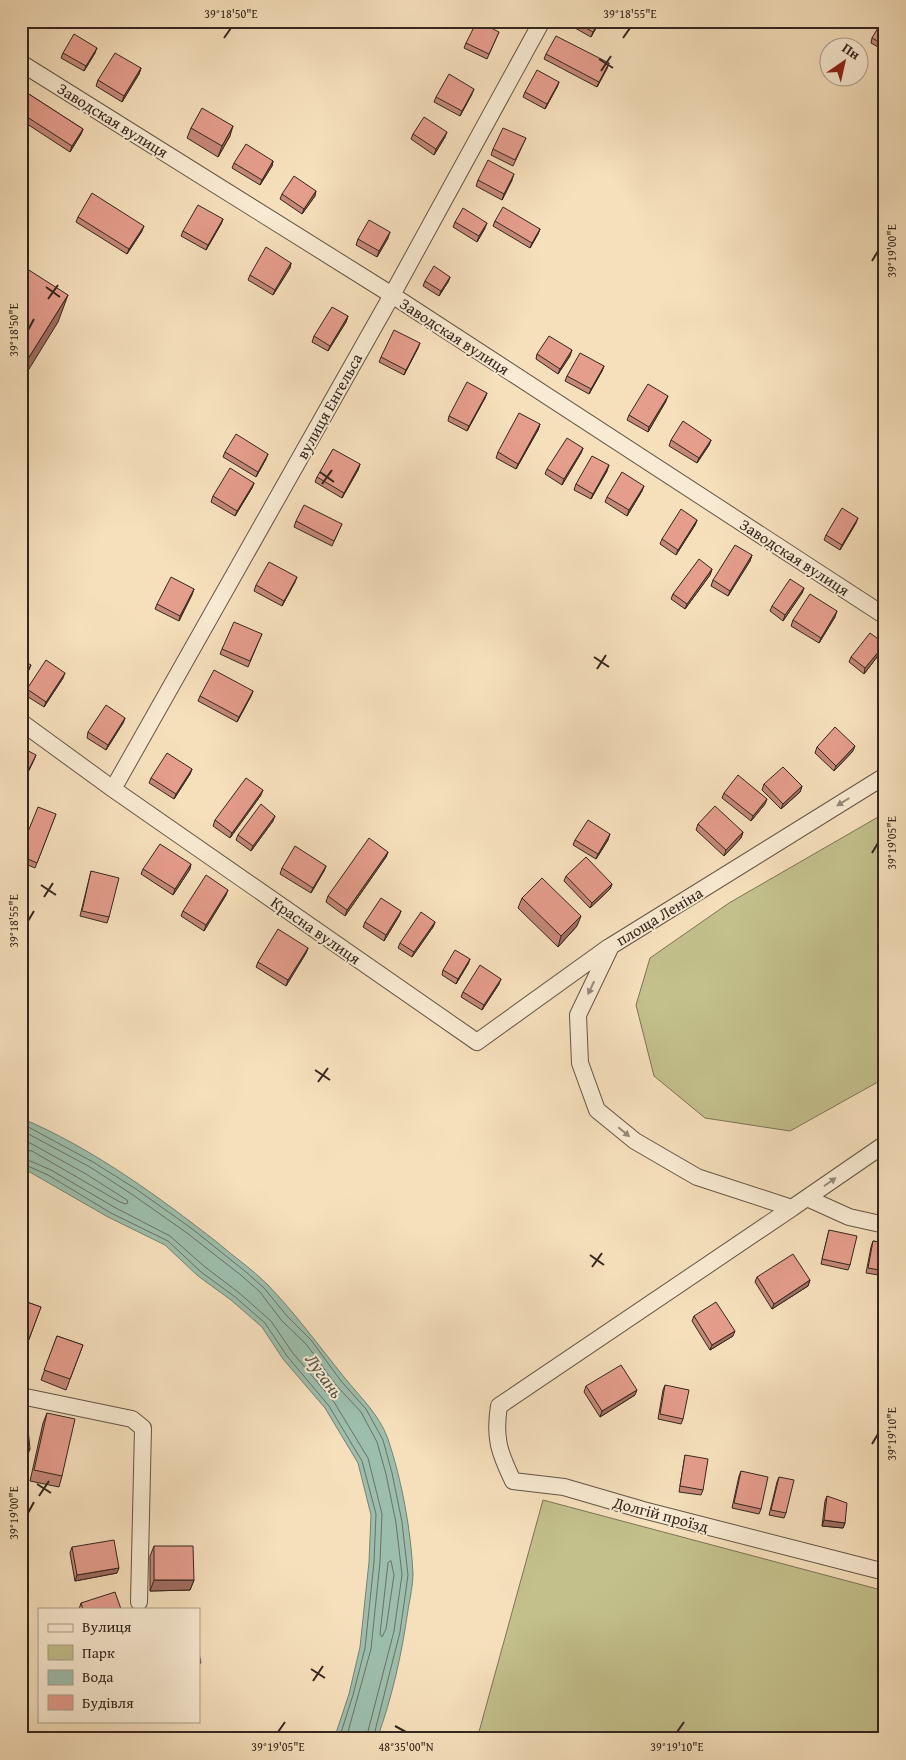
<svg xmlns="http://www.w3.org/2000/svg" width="906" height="1760" viewBox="0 0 906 1760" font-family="'Gentium Book Plus',serif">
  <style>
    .green { fill: #c3c08c; stroke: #7c7456 }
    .water { fill: #9dbeac; stroke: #738274 }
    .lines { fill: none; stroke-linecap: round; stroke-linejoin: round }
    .shore { stroke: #687266; stroke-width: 1 }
    .minor-casing { stroke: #645546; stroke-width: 18 }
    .minor { stroke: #f9ebd3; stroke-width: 16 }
    .wall { fill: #c58778; stroke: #34271f }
    .shaded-wall { fill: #a06e62; stroke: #34271f }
    .building { fill: #e59d8c; stroke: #34271f }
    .oneway { fill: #968979 }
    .ticks { fill: none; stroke: #34271f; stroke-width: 2 }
    .labels { text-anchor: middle; stroke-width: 4; stroke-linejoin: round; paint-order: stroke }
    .street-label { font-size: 16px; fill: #34271f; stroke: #f9ebd3 }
    .water-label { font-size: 18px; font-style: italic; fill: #545449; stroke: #f9ebd3 }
    .neatline { fill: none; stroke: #34271f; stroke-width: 2 }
    .ticks-label { font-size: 12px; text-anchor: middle; fill: #34271f }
  </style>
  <rect width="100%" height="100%" fill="#f6e0bc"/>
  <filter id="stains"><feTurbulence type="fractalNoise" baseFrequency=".004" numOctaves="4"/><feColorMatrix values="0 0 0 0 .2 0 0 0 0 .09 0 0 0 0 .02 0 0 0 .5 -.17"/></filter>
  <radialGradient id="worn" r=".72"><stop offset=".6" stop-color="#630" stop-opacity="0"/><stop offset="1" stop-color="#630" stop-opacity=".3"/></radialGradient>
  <path class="green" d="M885,813V1078L790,1131L705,1118L654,1076L636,1005L650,958L729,903Z
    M543,1500L885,1591V1739H477Z"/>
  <path class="water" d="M21,1118C92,1148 158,1196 218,1243C234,1257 252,1269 267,1284C295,1313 319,1346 344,1377C360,1397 379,1414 388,1439C402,1481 411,1530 413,1574C413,1585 410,1598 408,1610C402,1653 392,1698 377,1739H334L349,1694L360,1647L369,1562L371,1515L358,1463L325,1408L283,1359L262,1327L231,1300L198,1276L165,1245L108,1217L21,1167Z"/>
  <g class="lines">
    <path class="shore" d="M21,1123L93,1162L136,1189L191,1228L246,1272L264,1288L287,1316L311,1340L341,1381L366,1409L383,1440L392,1473L402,1522L408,1575L400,1632L373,1739
      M21,1130L90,1167L133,1195L187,1233L242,1276L260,1292L282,1321L306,1344L336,1385L361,1412L377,1442L386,1474L396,1523L402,1575L394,1631L366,1739
      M21,1138L86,1174L127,1200L128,1203L125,1204L118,1201L32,1151L21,1149
      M21,1157L51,1170L114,1207L170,1236L205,1267L238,1292L271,1321L292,1352L334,1402L368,1458L382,1514L380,1562L371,1649L346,1739
      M21,1163L48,1175L111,1213L168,1241L201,1272L234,1296L265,1323L287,1356L329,1406L362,1461L376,1514L374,1562L365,1648L353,1695L339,1739
      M391,1561L394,1575L386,1629L382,1637L380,1634L388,1563Z"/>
    <g class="minor-casing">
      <path id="minor" d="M21,63L392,295L885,616
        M21,722L113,789L477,1042L609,947
        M885,776L611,946L578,1015L580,1063L597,1110L635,1141L697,1177L792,1208L885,1144
        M113,789L392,295L542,21
        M807,1198L849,1217L885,1225
        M792,1208L499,1406C494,1438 499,1452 513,1481L564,1487L643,1510L885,1572
        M21,1396L132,1419L143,1428L139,1602"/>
    </g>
    <use href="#minor" class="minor"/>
  </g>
  <path class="wall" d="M567,21H600L591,37L566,23Z
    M843,21H855L851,27Z
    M885,21V51L871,43L872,38Z
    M499,32L487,59L464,48L466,43Z
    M63,53H95L84,71L61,58Z
    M546,54L609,63L597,87L544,59Z
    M141,68L139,74L122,102L96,86L98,80Z
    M559,82L557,87L545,109L523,97L525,92Z
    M21,89L83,129L81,134L70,152L21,120Z
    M472,94L460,116L434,102L436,97Z
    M191,128L230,136L218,157L187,138Z
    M413,134L445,137L434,155L411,139Z
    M526,138L513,166L491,155L493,149Z
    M273,161L272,166L260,185L232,168L234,163Z
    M478,180H512L502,200L476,186Z
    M282,194L315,196L302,214L280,199Z
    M78,217L142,231L127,254L76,222Z
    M223,219L221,224L206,250L181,236L183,231Z
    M495,221L540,229L538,234L530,248L493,226Z
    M455,222L485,228L477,242L453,227Z
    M388,238L377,257L356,245L358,239Z
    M291,263L290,268L273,295L248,280L250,275Z
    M450,277L448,282L439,296L423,286L425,281Z
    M348,316L346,322L328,351L312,342L314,336Z
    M418,348L404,375L379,362L381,357Z
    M537,354L570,356L558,374L536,359Z
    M604,366L602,371L589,394L565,381L567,376Z
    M487,393L485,398L467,431L448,421L449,416Z
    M666,401L648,432L627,420L629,415Z
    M540,424L538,430L516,469L496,458L498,452Z
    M671,440H711L709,445L697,463L669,446Z
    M583,448L581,453L562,485L545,474L547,469Z
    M225,452L266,459L256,477L223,457Z
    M360,464L358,470L342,498L315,482L317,477Z
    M607,471L591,499L574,490L576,484Z
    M254,483L252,488L235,516L211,502L213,496Z
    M642,491L627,516L605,502L607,497Z
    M697,520L695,525L676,555L660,544L662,539Z
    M296,521L342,524L332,546L294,527Z
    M856,523L840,550L824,540L826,535Z
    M752,555L750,561L728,596L711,586L713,580Z
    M712,569L710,575L685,609L671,599L673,594Z
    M885,577V584L882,583Z
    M295,582L282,606L254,591L256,585Z
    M804,588L802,593L783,621L770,611L772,606Z
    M194,589L179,621L155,609L157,604Z
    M835,617L819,643L791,626L793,620Z
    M262,634L248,667L220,654L222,649Z
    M883,649L864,674L849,662L851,657Z
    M63,678L44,707L25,695L27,689Z
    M885,678V691L880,688L882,682Z
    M253,691L251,696L237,722L198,701L200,696Z
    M125,718L123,723L106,750L87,738L88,732Z
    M817,747L853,751L834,771L815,753Z
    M192,769L190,774L174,799L149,783L151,778Z
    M764,784L802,786L800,792L781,809L762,790Z
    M724,793L765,804L751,821L722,798Z
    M261,795L230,838L213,826L215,820Z
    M56,814L35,868L21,862V849Z
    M273,821L251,851L236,840L238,835Z
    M698,824L743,832L741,838L724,856L696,830Z
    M575,840H608L596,859L573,845Z
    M388,852L386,857L345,916L326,902L328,896Z
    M326,866L324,871L311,893L280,874L282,868Z
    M143,869H190L173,895L141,874Z
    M91,871L109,917L107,923L80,916Z
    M566,876L612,884L610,889L590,908L564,881Z
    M226,895L204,931L181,916L183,911Z
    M522,898L577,926L558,947L518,908Z
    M401,911L399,916L384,941L363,927L365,922Z
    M435,922L433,927L412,957L398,948L400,943Z
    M308,948L306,953L286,986L256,967L258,962Z
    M470,959L468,964L456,984L442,975L443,970Z
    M499,984L482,1010L461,997L463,992Z
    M829,1230L850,1265L848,1270L821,1264Z
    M873,1241L885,1243V1276L866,1273L871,1247Z
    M757,1277L810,1280L808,1286L772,1309L755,1282Z
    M21,1300L41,1307L22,1358L21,1357Z
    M694,1316L733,1336L710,1350L692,1321Z
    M57,1336L83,1345L66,1390L41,1380Z
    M665,1385L683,1419L681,1424L658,1419L663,1390Z
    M586,1386L635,1395L600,1417L584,1392Z
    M47,1413L62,1476L59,1487L30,1481L43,1423Z
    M685,1455L703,1490L701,1495L679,1492L684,1461Z
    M741,1471L761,1509L759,1514L732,1508L739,1476Z
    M779,1477L786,1513L784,1518L769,1515L777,1482Z
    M827,1496L845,1523L843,1528L822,1526L825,1501Z
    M885,1514V1541L880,1540Z
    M154,1546L194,1580L190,1590L150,1591V1556Z
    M72,1547L117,1573L75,1581L70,1553Z
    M81,1603L121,1609H79Z"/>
  <path class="shaded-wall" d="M599,21H600L591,37L593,32Z
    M97,48L95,53L84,71L86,66Z
    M609,63L607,69L597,87L599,82Z
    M141,68L139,74L122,102L124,96Z
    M559,82L557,87L545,109L547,104Z
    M474,89L472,94L460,116L462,111Z
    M233,126L230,136L218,157L222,146Z
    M83,129L81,134L70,152L72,146Z
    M447,132L445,137L434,155L436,149Z
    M273,161L272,166L260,185L262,180Z
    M514,174L512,180L502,200L504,194Z
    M316,191L315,196L302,214L304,209Z
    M223,219L221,224L206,250L208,245Z
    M487,223L485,228L477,242L479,236Z
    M144,226L142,231L127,254L129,249Z
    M540,229L538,234L530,248L532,243Z
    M390,232L388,238L377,257L379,251Z
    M291,263L290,268L273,295L275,290Z
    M450,277L448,282L439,296L441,291Z
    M68,295L58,322L21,382V370Z
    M348,316L346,322L328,351L330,346Z
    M420,343L418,348L404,375L406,370Z
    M572,350L570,356L558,374L560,369Z
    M604,366L602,371L589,394L591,389Z
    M487,393L485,398L467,431L469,426Z
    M668,396L666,401L648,432L649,427Z
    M540,424L538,430L516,469L518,464Z
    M711,440L709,445L697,463L699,458Z
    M583,448L581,453L562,485L564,479Z
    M268,454L266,459L256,477L258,472Z
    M360,464L358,470L342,498L344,493Z
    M609,465L607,471L591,499L593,494Z
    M254,483L252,488L235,516L237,511Z
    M644,486L642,491L627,516L629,510Z
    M858,518L856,523L840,550L842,545Z
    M697,520L695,525L676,555L678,550Z
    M752,555L750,561L728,596L730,591Z
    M712,569L710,575L685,609L687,604Z
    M297,577L295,582L282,606L284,601Z
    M804,588L802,593L783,621L785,615Z
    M194,589L192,595L179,621L180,616Z
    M837,611L835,617L819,643L821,638Z
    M885,644L883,649L864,674L865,668Z
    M31,665L29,670L21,683V681Z
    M65,673L63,678L44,707L46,702Z
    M253,691L251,696L237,722L239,717Z
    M125,718L123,723L106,750L108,745Z
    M855,746L853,751L834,771L836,766Z
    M36,755L34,760L21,787V785Z
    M192,769L190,774L174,799L176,794Z
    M802,786L800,792L781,809L783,804Z
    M263,790L261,795L230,838L232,833Z
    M767,799L765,804L751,821L753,816Z
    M275,816L273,821L251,851L253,846Z
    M743,832L741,838L724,856L726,850Z
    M610,834L608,840L596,859L598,854Z
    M388,852L386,857L345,916L347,910Z
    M191,864L190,869L173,895L175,889Z
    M326,866L324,871L311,893L313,888Z
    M612,884L610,889L590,908L592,903Z
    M228,890L226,895L204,931L206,925Z
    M401,911L399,916L384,941L386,935Z
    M581,916L577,926L558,947L561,936Z
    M435,922L433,927L412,957L414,952Z
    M308,948L306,953L286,986L288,980Z
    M470,959L468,964L456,984L458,979Z
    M501,979L499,984L482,1010L484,1005Z
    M810,1280L808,1286L772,1309L774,1304Z
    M735,1331L733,1336L710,1350L712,1345Z
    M637,1390L635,1395L600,1417L602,1411Z
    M30,1449L28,1454L21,1455V1450Z
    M824,1520L845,1523L843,1528L822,1526Z
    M119,1568L117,1573L75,1581L77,1575Z
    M154,1580H194L190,1590L150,1591Z"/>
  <path class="building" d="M477,21L499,32L489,54L466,43Z
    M574,21H599L593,32Z
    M882,21H885V45L872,38Z
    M74,34L97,48L86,66L63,53Z
    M556,36L609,63L599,82L546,54Z
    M115,53L141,68L124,96L98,80Z
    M537,70L559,82L547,104L525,92Z
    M449,74L474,89L462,111L436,97Z
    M21,89L83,129L72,146L21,113Z
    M202,108L233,126L222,146L191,128Z
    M424,117L447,132L436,149L413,134Z
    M503,128L526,138L515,160L493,149Z
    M246,144L273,161L262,180L234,163Z
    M488,160L514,174L504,194L478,180Z
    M294,176L316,191L304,209L282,194Z
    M92,193L144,226L129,249L78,217Z
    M198,205L223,219L208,245L183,231Z
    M503,207L540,229L532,243L495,221Z
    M463,208L487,223L479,236L455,222Z
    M369,220L390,232L379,251L358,239Z
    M266,247L291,263L275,290L250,275Z
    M21,265L68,295L21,370Z
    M434,266L450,277L441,291L425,281Z
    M332,307L348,316L330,346L314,336Z
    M394,330L420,343L406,370L381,357Z
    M549,336L572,350L560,369L537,354Z
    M580,353L604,366L591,389L567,376Z
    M467,382L487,393L469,426L449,416Z
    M648,384L668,396L649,427L629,415Z
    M519,413L540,424L518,464L498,452Z
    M683,421L711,440L699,458L671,440Z
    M236,434L268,454L258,472L225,452Z
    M567,438L583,448L564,479L547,469Z
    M333,449L360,464L344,493L317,477Z
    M592,456L609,465L593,494L576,484Z
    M230,468L254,483L237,511L213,496Z
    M622,472L644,486L629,510L607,497Z
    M304,505L342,524L334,541L296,521Z
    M842,508L858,518L842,545L826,535Z
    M681,509L697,520L678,550L662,539Z
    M735,545L752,555L730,591L713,580Z
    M699,559L712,569L687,604L673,594Z
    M269,562L297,577L284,601L256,585Z
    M171,577L194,589L180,616L157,604Z
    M790,579L804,588L785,615L772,606Z
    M810,594L837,611L821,638L793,620Z
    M234,622L262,634L250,661L222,649Z
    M870,633L885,644L865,668L851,657Z
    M21,659L31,665L21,681Z
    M46,660L65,673L46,702L27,689Z
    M214,670L253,691L239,717L200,696Z
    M885,678V684L882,682Z
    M106,705L125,718L108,745L88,732Z
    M835,727L855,746L836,766L817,747Z
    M21,747L36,755L21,785Z
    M167,753L192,769L176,794L151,778Z
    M783,767L802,786L783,804L764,784Z
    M738,775L767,799L753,816L724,793Z
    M246,778L263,790L232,833L215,820Z
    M261,804L275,816L253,846L238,835Z
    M715,806L743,832L726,850L698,824Z
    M38,807L56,814L37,863L21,856V849Z
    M588,820L610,834L598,854L575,840Z
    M369,838L388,852L347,910L328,896Z
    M160,844L191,864L175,889L143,869Z
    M295,846L326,866L313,888L282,868Z
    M586,857L612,884L592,903L566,876Z
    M91,871L119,878L109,917L82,911Z
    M206,875L228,890L206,925L183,911Z
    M542,878L581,916L561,936L522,898Z
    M381,898L401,911L386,935L365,922Z
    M421,912L435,922L414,952L400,943Z
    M278,929L308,948L288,980L258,962Z
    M455,950L470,959L458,979L443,970Z
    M480,965L501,979L484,1005L463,992Z
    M829,1230L857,1236L850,1265L822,1259Z
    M873,1241L885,1243V1271L868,1268Z
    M793,1254L810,1280L774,1304L757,1277Z
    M21,1300L41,1307L26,1347L21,1345Z
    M716,1302L735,1331L712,1345L694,1316Z
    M57,1336L83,1345L70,1379L44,1370Z
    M621,1365L637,1390L602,1411L586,1386Z
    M665,1385L689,1390L683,1419L660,1414Z
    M26,1410L30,1449L21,1450V1411Z
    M47,1413L75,1419L62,1476L34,1470Z
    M685,1455L708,1459L703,1490L680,1486Z
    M741,1471L768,1477L761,1509L734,1503Z
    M779,1477L794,1480L786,1513L771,1510Z
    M827,1496L847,1503L845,1523L824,1520Z
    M885,1520V1536L882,1535Z
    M114,1540L119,1568L77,1575L72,1547Z
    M154,1546H193L194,1580H154Z
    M115,1592L121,1609H83L81,1603Z
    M199,1653L201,1663L199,1664Z
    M22,1727L29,1739H21V1728Z"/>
  <defs><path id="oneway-solid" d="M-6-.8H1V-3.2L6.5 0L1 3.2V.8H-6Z" transform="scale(1.25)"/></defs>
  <g class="oneway">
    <use href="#oneway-solid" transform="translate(843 802) rotate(148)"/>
    <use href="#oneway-solid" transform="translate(591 988) rotate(115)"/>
    <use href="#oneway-solid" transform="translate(624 1132) rotate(40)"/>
    <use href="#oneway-solid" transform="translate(830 1182) rotate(-35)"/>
  </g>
  <path class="ticks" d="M224,38L231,28M623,38L630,28M599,59L613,68M601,71L611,56M872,261L878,251M46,287L60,297M48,299L58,285M28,330L34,319M320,472L334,482M322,484L332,470M594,657L609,667M597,669L606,655M872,853L878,843M41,885L56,895M44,897L53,883M28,921L34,911M315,1070L330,1080M318,1082L328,1068M590,1255L604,1265M592,1267L602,1253M872,1444L878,1434M37,1484L51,1493M39,1496L49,1481M28,1513L34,1502M311,1669L325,1678M313,1681L323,1666M395,1726L406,1732M278,1732L285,1722M677,1732L684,1722"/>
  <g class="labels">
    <g class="street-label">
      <text transform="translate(113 120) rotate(32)" y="6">Заводская вулиця</text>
      <text transform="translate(455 336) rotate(33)" y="6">Заводская вулиця</text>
      <text transform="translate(329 406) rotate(-61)" y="6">вулиця Енгельса</text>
      <text transform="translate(795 557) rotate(33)" y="6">Заводская вулиця</text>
      <text transform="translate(659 916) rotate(-31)" y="6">площа Леніна</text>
      <text transform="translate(316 930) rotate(35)" y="6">Красна вулиця</text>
      <text transform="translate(661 1514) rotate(15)" y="6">Долгій проїзд</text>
    </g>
    <g class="water-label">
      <text transform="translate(324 1376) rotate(54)" y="6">Лугань</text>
    </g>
  </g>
  <rect width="906" height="1760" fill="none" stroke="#f6e0bc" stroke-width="55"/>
  <rect x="38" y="1608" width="162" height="115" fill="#f9ebd3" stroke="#aa9d8b"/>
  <rect x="48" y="1624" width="25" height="8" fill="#f9ebd3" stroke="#aa9d8b"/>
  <text x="82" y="1632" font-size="15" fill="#34271f">Вулиця</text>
  <rect x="48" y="1645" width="25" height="15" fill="#c3c08c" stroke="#aa9d8b"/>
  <text x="82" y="1658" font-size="15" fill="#34271f">Парк</text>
  <rect x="48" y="1670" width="25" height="15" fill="#9dbeac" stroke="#aa9d8b"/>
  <text x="82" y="1682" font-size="15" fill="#34271f">Вода</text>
  <rect x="48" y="1695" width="25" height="15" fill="#e59d8c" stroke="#aa9d8b"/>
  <text x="82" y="1708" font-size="15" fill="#34271f">Будівля</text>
  <g transform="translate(844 62) rotate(34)"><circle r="24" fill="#f9ebd3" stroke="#aa9d8b"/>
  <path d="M0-4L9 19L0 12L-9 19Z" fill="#8f2418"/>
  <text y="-8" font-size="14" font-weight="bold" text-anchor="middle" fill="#34271f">Пн</text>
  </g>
  <rect x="28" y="28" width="850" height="1704" class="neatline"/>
  <g class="ticks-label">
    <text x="231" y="18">39°18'50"E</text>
    <text x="630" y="18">39°18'55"E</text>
    <text transform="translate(892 251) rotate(-90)" y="4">39°19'00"E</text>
    <text transform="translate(14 330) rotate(-90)" y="4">39°18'50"E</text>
    <text transform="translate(892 843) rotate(-90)" y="4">39°19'05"E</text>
    <text transform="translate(14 921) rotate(-90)" y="4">39°18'55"E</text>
    <text transform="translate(892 1434) rotate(-90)" y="4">39°19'10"E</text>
    <text transform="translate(14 1513) rotate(-90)" y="4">39°19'00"E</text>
    <text x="278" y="1751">39°19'05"E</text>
    <text x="406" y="1751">48°35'00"N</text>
    <text x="677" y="1751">39°19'10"E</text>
  </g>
  <rect width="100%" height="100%" filter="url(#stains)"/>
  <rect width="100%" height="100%" fill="url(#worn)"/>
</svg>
